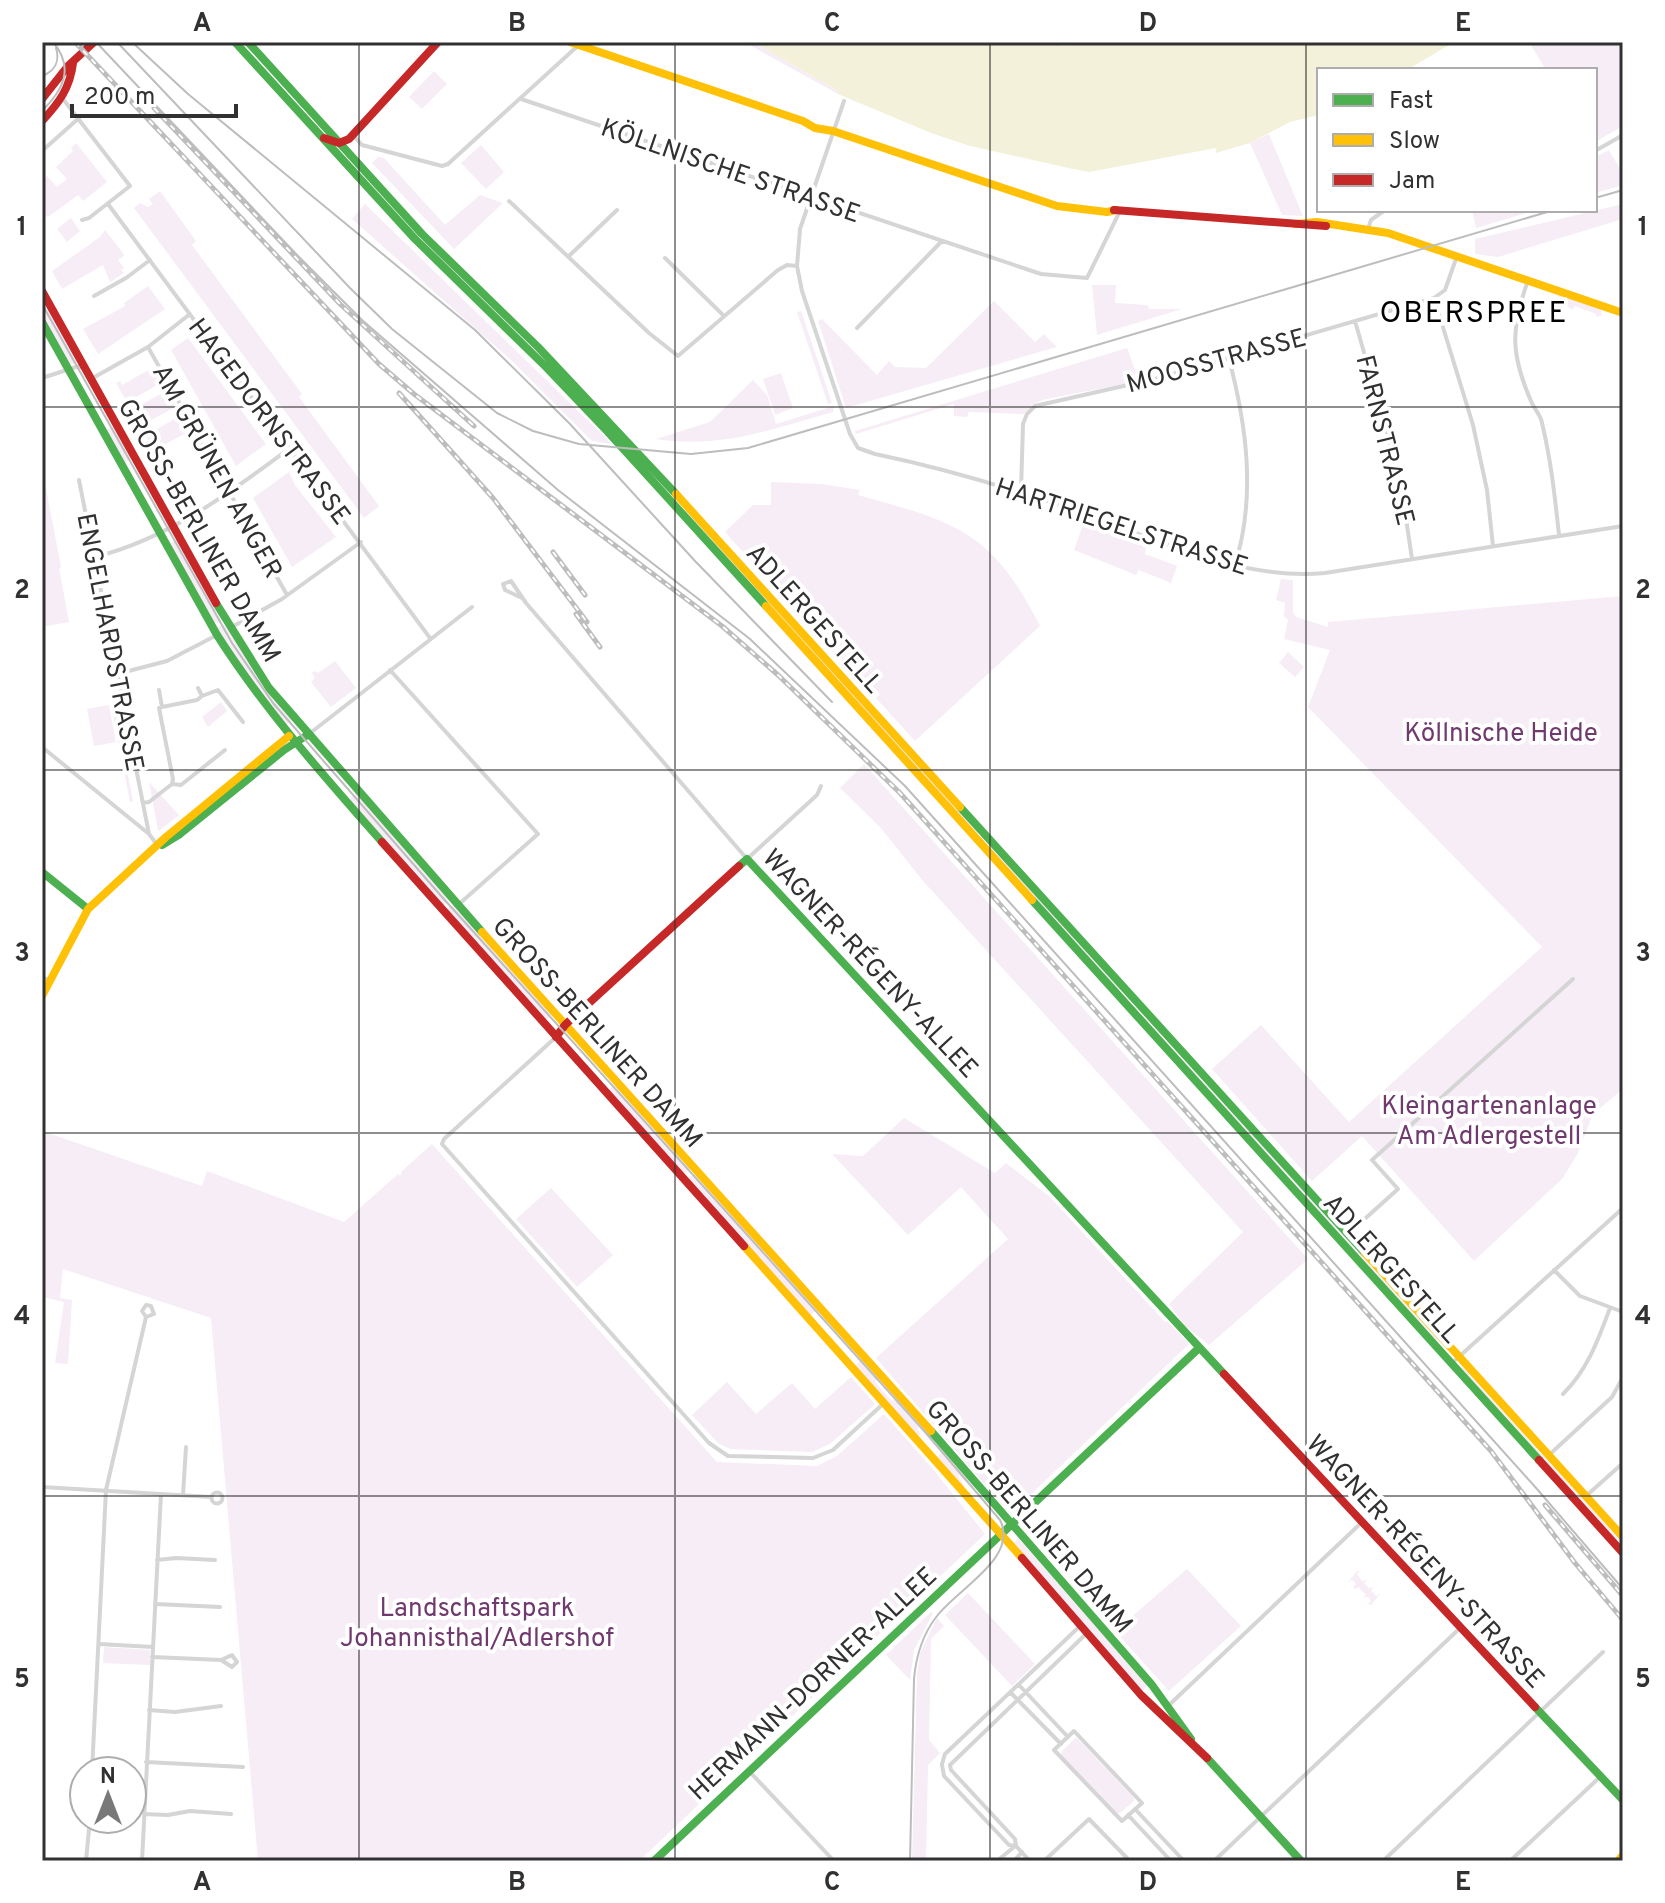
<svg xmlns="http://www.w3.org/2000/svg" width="1665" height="1903" viewBox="0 0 1665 1903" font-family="Overpass,sans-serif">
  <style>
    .green { fill: #f6edf6 }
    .water { fill: #f4f1da }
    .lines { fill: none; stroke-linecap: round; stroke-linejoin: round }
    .street { stroke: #d5d5d5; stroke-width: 4 }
    .fast { stroke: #4caf50; stroke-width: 8 }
    .slow { stroke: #ffc107; stroke-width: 8 }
    .jam { stroke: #c62828; stroke-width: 8 }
    .tram { stroke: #bdbdbd; stroke-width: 2 }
    .rail-casing { stroke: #bdbdbd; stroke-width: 5 }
    .rail { stroke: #fff; stroke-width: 2; stroke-dasharray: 6; stroke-linecap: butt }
    .grid { fill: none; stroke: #313131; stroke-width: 2; stroke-opacity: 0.55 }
    .labels { text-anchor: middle; stroke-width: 8; stroke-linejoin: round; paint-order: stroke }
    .street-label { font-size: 26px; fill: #313131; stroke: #fff }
    .park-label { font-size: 26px; fill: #703a6e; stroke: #fff }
    .quarter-label { font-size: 30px; letter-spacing: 2px; fill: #000; stroke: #fff }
    .neatline { fill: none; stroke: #313131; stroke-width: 3 }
    .grid-label { font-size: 26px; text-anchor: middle; font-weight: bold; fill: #313131 }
  </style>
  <rect width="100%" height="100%" fill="#fff"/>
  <path class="green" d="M744,42H757L770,52L838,91V94Z
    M1529,42H1623V126L1595,142V70H1546Z
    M434,71L447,84L422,109L409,97Z
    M1269,134L1303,216L1282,215L1250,143Z
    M76,143L107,182L83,201L78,195L48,217L42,213V180L47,176L57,187L67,179L56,167L73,151L71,148Z
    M481,145L504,172L486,189L461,163Z
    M1609,150L1623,174V185L1595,193V157Z
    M378,157L384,158L445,225L480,195L503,203L454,249L372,163Z
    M160,191L196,241L192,245L302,394L299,397L379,506L364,518L134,208L140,203L148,207L153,204L149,199Z
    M365,204L612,444L592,441L512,361L352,219Z
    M1623,204V219L1498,257L1475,254V239Z
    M1472,210H1537L1476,228Z
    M71,218L80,231L67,242L57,229Z
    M105,230L123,253L124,256L118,260L124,268L121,270L124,273L110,282L103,265L62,289L52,271L100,237Z
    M424,240L556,371L421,242Z
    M1092,285H1116L1115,303L1147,305L1150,309H1182L1097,335Z
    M148,286L165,309L98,354L83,329L125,306L124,303Z
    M1560,294L1600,308L1602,315L1596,317V314L1575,306L1572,310L1558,297Z
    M994,301L1035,342L1044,334L1057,347L846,408L818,321L822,319L877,375L889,361L895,367L926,368Z
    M49,310L78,362L69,365L42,316V311Z
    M801,311L832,403L828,404L797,312Z
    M188,338L266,444L236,466L171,350Z
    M1127,348L1139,381L1042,400L1032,405L1024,414L969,412L967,417L954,416V404L856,434L855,431Z
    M152,368L161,383L131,400L128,404L116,383L120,381L122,385Z
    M781,373L793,408L775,415L763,379Z
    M753,380L767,395L776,424L834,406L833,412C772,429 720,449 656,439L710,422Z
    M166,391L175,407L144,424L145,427L142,429L130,407L133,405L135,408Z
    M180,416L188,432L158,448L159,452L156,454L143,431L147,429L150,433Z
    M114,426L132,458L124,463L106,430Z
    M42,468L59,556L61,567L59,568L69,622L42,627Z
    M289,472L295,485L336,537L292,567L253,498Z
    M771,482L822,484L860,490L858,495C956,522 992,531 1040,626L915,741L876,698L880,694L859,672L854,675L725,532L753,505H771Z
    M686,510L854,695L851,697L684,512Z
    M1086,516L1111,525V529L1147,543L1145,554L1177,566L1171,583L1139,570L1140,567L1136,575L1074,550Z
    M177,539L222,618L221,622L214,623L169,544Z
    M1281,579L1293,580V612L1296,617L1328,627V622L1623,596V1089L1593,1114L1577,1155L1562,1179L1474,1261L1362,1136L1312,1181L1212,1069L1261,1025L1349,1122L1542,947L1308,707L1330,650L1284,639L1288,620L1284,616L1285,603L1276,600Z
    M226,625L253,669L292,720L285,726L247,677L217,630L218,626Z
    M1288,652L1304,667L1295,677L1279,663Z
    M335,661L356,688L331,707L311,682L315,678L312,673L315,671L318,673Z
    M855,696L978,832L977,833L853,698Z
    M221,702L227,711L208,727L202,717Z
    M114,704L133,801L130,802L111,705Z
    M109,705L116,742L94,746L87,709Z
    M864,764L1308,1259L1209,1345L1184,1325L1169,1304L1243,1232L923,881L880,827L840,788Z
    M149,782L179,815L159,831L158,830Z
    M356,793L447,898L448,902L442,906L349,800Z
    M992,847L1130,1000L1103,975L989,849Z
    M453,905L552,1015L545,1021L447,912V908Z
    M1141,1015L1244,1125L1241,1127Z
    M613,1086L617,1087L690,1168L683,1175L608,1091Z
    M904,1118L995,1173L1006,1163L1049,1196L1165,1322L1167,1321L1189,1344L1010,1514L876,1358L1008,1239L961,1187L908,1235L832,1154L863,1156Z
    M1245,1126L1330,1220L1328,1223L1242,1129Z
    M42,1131L202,1186L207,1171L344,1222L398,1174L400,1176L402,1171L432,1144L717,1462L817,1466L837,1456L884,1414L932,1468L985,1534L639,1861H258L211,1318L63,1269L60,1298L72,1300L68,1364L55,1363L64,1302L42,1297Z
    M695,1174L815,1307V1311L810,1316L689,1181V1177Z
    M551,1188L613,1255L577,1287L516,1219Z
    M1332,1222L1448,1350L1423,1328L1330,1225Z
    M862,1359L879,1378L875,1382L892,1401L897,1398L969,1481L967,1483L957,1474L964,1485L962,1487L937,1457L941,1453L919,1427L917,1429L921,1434L918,1436L855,1366Z
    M1462,1366L1545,1458L1542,1460L1460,1368Z
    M851,1377L875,1404L830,1444L812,1452L730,1449L718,1443L692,1415L727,1382L756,1414L792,1383L815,1409Z
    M1546,1459L1619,1539L1616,1542L1544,1461Z
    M1018,1538L1148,1685L1141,1692L1012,1546Z
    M1187,1569L1241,1626L1169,1691L1115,1631Z
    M1357,1571H1360L1357,1574L1362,1581L1367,1580L1364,1583L1369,1588L1374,1587L1371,1590L1376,1596L1380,1594L1371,1605L1368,1604L1371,1601L1368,1597L1363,1598L1366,1595L1358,1587L1355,1589L1353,1587L1356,1584L1352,1580L1348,1582Z
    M968,1593L1035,1664L1012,1686L945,1615Z
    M931,1612L933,1613L914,1650L910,1680L886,1655Z
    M937,1618L944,1626L931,1639L929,1740L940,1753L928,1765L926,1861H912L917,1675L920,1653Z
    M104,1647L150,1650V1665L103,1663Z
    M1075,1738L1078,1739L1134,1798V1801L1120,1813H1117L1061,1755L1062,1751Z"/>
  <path class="water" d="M757,42H1036L1064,46L1102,42H1454L1407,70H1319V115L1290,122L1250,143L1216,153V148L1089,172L1073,169L970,146L931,133L838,94V91L770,52Z"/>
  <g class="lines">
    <path class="street" d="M63,99L130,186L89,218L82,220
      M521,99L1041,274L1087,278L1120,211
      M844,101L800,229L797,266L802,291L850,434L858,448L875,454C943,468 1010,488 1076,511C1155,538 1239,581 1325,573L1623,526
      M353,135L362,145L442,166L448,164L582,42
      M42,151L79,118
      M1595,151L1623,135
      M509,201L649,333L678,356L778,270L787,265L797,266
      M108,204L430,638
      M1368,229L1371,220L1385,210
      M569,256L617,210
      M665,258L723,315
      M1528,280C1511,329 1510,353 1531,401C1534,409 1541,415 1542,423C1551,460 1555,498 1559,535
      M94,296L126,278L150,260
      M1434,298L1473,425L1487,490L1493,546
      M1355,321L1400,478L1412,559
      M857,328L942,241
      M148,347L287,595
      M1229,359C1247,427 1256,497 1235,565
      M42,378L79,366L84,369
      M91,379L148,347L190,314
      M79,480L149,834L158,846
      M1021,491L1023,424L1027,414L1035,406L1159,378L1434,298L1445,290L1457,256
      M95,557C168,539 231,492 290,448
      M522,598L505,590L503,584L511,581L526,603L747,859L817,795L821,786
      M230,628L282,599L361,542
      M390,670L538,834L458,905
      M117,674L167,661L217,635
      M198,688L202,696L218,690L243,722
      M162,707L197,700L202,696
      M309,734L472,607
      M42,747L149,834
      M172,784L181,785L225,750
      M143,803L149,802L172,784L173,779L159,708L162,707L159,690
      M42,977L50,981
      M556,1037L444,1139L442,1144L709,1443L728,1456L813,1458L833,1450L884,1403
      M1348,1234L1398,1189L1372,1160L1573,979
      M1554,1270L1580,1296L1623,1312
      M1451,1364L1623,1208
      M1563,1394C1588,1369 1598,1340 1610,1308
      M1549,1455L1612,1397L1623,1377
      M42,1487L211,1497
      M211.5 1498a5.5 5.5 0 1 1 11 0a5.5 5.5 0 1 1-11 0Z
      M183,1495L186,1447
      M1586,1496L1623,1463
      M157,1560L176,1558L215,1560
      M155,1604L220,1607
      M99,1644L153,1647
      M152,1657L221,1660L232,1655L237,1662L232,1667L221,1660
      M1019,1685L1068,1737
      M1011,1693L1061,1744
      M1168,1706L1361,1523
      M149,1710L175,1712L221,1706
      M1074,1731L1142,1803L1122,1821L1054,1750Z
      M146,1762L243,1767
      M942,1764L945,1754L1080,1626
      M942,1765L944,1776L1009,1845L1016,1846
      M950,1765L1086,1634
      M950,1765L951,1770L1015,1839L1016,1846L1030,1861
      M92,1771L106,1490L146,1317L142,1311L146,1305L151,1306L154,1314L146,1317
      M749,1771L834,1861
      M1135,1809L1184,1861
      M144,1814L168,1815L190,1811L231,1814
      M1128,1815L1171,1861
      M86,1861L90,1819
      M142,1861L161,1494
      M997,1861L1014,1847
      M1014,1861L1022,1852
      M1044,1861L1089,1819L1127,1858L1124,1861
      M1214,1861L1459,1629
      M1383,1861L1603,1652
      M1510,1861L1600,1777"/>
    <path class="fast" d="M235,42L415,239L546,367L608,432L766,606
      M248,42L422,234L538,347L676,494
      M42,322L217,635C265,710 323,775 382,842
      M216,603L269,688L482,932
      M960,807L1365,1253
      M162,845L180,834L284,750L309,734
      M739,866L747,859L1224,1374
      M42,872L88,909
      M1032,900L1539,1460
      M931,1431L1152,1685L1191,1739
      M1535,1707L1623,1800
      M1207,1758L1301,1861
      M654,1861L1199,1348"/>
    <path class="slow" d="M570,42L803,121L815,128L833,131L1057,206L1107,212L1116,210
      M1296,224L1317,222L1388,233L1623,313
      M676,494L960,807
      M766,606L1032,900
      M482,932L931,1431
      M42,996L88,909L166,837L289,736
      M744,1246L1022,1558
      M1365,1253L1623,1537
      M1618,1861L1623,1855"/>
    <path class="jam" d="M42,99L68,66L94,42
      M42,121C59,103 70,88 73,63
      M324,138L339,143L349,139L438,42
      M1114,210L1326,226
      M42,291L216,603
      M382,842L744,1246
      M556,1037L565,1025L739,866
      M1224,1374L1535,1707
      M1539,1460L1623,1553
      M1022,1558L1141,1695L1207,1758"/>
    <path class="tram" d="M96,42L298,256L362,320L558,490L750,639L905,786L1537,1489L1623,1589
      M117,42L350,288L392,329L497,413L533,431L579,444L691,454L748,448L1554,210
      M132,42L188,94L475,330L570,424L695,561L832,702
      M42,76C55,71 60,61 56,48
      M42,111C63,90 75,68 53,42
      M1595,198L1623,190
      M42,304L232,643L273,703L442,897L926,1433L1000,1520C1019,1558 957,1589 937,1616C922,1635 916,1656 914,1679L910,1861"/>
    <g class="rail-casing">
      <path id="rail" d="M75,42L379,364L414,394L722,626L778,675L900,793L1491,1451L1575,1563L1623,1620
        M154,108L340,304L474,426
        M399,393L493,498L587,622
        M553,552L585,595
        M576,614L600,647
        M1545,1505L1623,1596"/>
    </g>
    <use href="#rail" class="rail"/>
  </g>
  <path class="grid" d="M359,42V1861M675,42V1861M990,42V1861M1306,42V1861M42,407H1623M42,770H1623M42,1133H1623M42,1496H1623"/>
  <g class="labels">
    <g class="street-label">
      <text transform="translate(731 170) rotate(19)" y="9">KÖLLNISCHE STRASSE</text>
      <text transform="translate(1216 360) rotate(-15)" y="9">MOOSSTRASSE</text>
      <text transform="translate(270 421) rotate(53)" y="9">HAGEDORNSTRASSE</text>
      <text transform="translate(1386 440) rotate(76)" y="9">FARNSTRASSE</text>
      <text transform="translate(218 471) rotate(61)" y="9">AM GRÜNEN ANGER</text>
      <text transform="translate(1122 526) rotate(18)" y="9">HARTRIEGELSTRASSE</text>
      <text transform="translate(200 530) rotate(60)" y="9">GROSS-BERLINER DAMM</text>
      <text transform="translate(815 618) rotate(48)" y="9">ADLERGESTELL</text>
      <text transform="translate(111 642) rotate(79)" y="9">ENGELHARDSTRASSE</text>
      <text transform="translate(871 963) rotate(47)" y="9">WAGNER-RÉGENY-ALLEE</text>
      <text transform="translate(598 1032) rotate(48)" y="9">GROSS-BERLINER DAMM</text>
      <text transform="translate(1392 1268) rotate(48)" y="9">ADLERGESTELL</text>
      <text transform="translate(1030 1516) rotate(49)" y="9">GROSS-BERLINER DAMM</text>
      <text transform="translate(1426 1561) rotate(47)" y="9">WAGNER-RÉGENY-STRASSE</text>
      <text transform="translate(812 1683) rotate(-43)" y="9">HERMANN-DORNER-ALLEE</text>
    </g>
    <g class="park-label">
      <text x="1501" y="741">Köllnische Heide</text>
      <text x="1489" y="1114">Kleingartenanlage<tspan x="1489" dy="30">Am Adlergestell</tspan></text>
      <text x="477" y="1616">Landschaftspark<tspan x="477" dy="30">Johannisthal/Adlershof</tspan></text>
    </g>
    <g class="quarter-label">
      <text x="1474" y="322">OBERSPREE</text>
    </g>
  </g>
  <rect width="1665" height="1903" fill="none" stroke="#ffffff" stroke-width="88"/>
  <rect x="1317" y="68" width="280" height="144" fill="#ffffff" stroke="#adadad" stroke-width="2"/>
  <rect x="1333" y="94" width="40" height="12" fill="#4caf50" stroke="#adadad" stroke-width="2"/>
  <text x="1389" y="108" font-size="24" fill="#313131">Fast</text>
  <rect x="1333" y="134" width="40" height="12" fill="#ffc107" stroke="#adadad" stroke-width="2"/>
  <text x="1389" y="148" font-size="24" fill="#313131">Slow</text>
  <rect x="1333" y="174" width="40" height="12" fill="#c62828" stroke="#adadad" stroke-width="2"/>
  <text x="1389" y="188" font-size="24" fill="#313131">Jam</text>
  <g transform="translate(108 1795)"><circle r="38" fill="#ffffff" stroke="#adadad" stroke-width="2"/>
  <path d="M0-6L14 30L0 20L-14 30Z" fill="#797979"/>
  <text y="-12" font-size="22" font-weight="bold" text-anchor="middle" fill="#313131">N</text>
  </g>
  <path d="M72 104v12h164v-12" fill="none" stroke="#313131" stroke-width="4"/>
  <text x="84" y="104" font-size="24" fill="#313131" stroke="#ffffff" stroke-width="6" paint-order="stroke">200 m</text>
  <rect x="44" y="44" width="1577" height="1815" class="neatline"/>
  <g class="grid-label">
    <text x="202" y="31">A</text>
    <text x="517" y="31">B</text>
    <text x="832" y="31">C</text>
    <text x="1148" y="31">D</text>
    <text x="1463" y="31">E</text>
    <text x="22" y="235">1</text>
    <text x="1643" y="235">1</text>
    <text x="22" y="598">2</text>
    <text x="1643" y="598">2</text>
    <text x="22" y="961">3</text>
    <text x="1643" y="961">3</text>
    <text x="22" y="1324">4</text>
    <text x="1643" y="1324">4</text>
    <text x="22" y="1687">5</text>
    <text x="1643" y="1687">5</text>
    <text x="202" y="1890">A</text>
    <text x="517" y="1890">B</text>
    <text x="832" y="1890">C</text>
    <text x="1148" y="1890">D</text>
    <text x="1463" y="1890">E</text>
  </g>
</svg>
